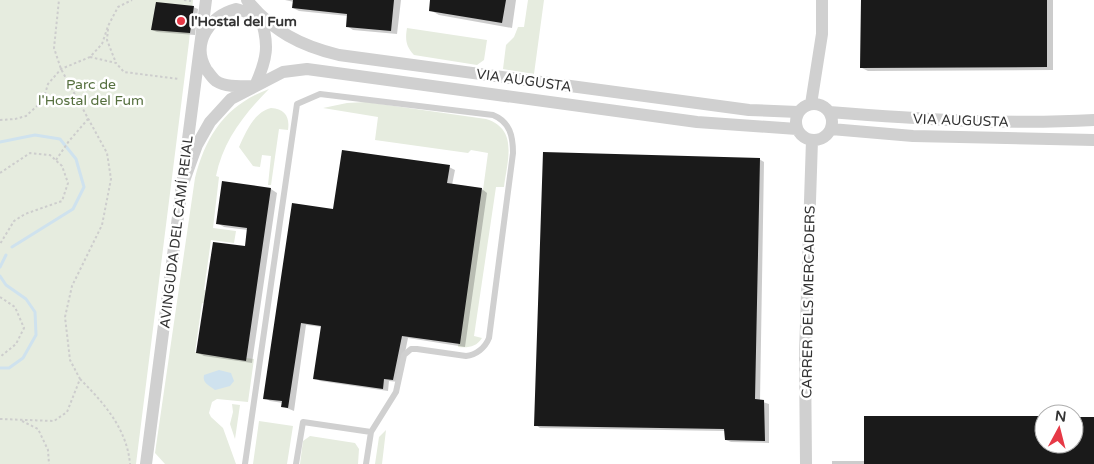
<svg xmlns="http://www.w3.org/2000/svg" width="1094" height="464" viewBox="0 0 1094 464" font-family="'Varela Round',sans-serif">
  <style>
    .green { fill: #e6ecdf }
    .water { fill: #cfe2ee }
    .shadow { fill: #0003 }
    .lines { fill: none; stroke-linecap: round; stroke-linejoin: round }
    .stream { stroke: #cfe2ee; stroke-width: 3 }
    .building { fill: #1a1a1a }
    .path { stroke: #cdcdcd; stroke-width: 2; stroke-dasharray: 2.5 2.5; stroke-linecap: butt }
    .lane { stroke: #d0d0d0; stroke-width: 6 }
    .street { stroke: #d0d0d0; stroke-width: 12 }
    .poi-dot { fill: #e63946; stroke: #fff; stroke-width: 2 }
    .labels { text-anchor: middle; stroke-width: 5; stroke-linejoin: round; paint-order: stroke }
    .poi-label { font-size: 14px; font-weight: bold; fill: #333; stroke: #fff; text-anchor: start }
    .street-label { font-size: 14px; fill: #333; stroke: #fff }
    .park-label { font-size: 14px; fill: #56703f; stroke: #fff }
  </style>
  <rect width="100%" height="100%" fill="#fff"/>
  <path class="green" d="M0,0H193L189,42L136,464H0Z
    M528,0H544L534,74L503,69L506,45L514,37L518,27H524Z
    M407,28L487,40L484,60L477,65L414,55C406,46 405,40 407,28Z
    M269,89C244,114 223,141 216,176L219,177L213,228L236,231L234,243L211,240L204,290L227,293L225,306L202,303L195,352L254,359L248,402L217,399L212,402L209,413L211,417L223,428L236,464H165L155,453L195,178C206,135 226,105 269,89Z
    M366,102L486,119C519,129 507,161 504,187H496L474,336L482,338C476,347 469,348 458,347L479,193L483,190L488,153L471,150L468,153L375,140L378,117L323,108L347,103Z
    M271,108C285,109 290,117 288,130L279,129L271,185H268L271,156L262,155L260,167L253,166L239,147C246,132 254,112 271,108Z
    M232,404L240,405L235,439L230,424L233,412Z
    M259,421L293,426L287,464H253Z
    M386,430L382,464H375L379,437Z
    M310,436L355,443L359,449L358,464H300L303,441Z"/>
  <path class="water" d="M219,370L231,373L234,381L230,386L215,390C209,385 202,383 204,375Z"/>
  <path class="shadow" d="M285,0H401L397,34L353,30L347,26L348,16L299,11L293,8L294,2Z
    M432,0H516L512,28L439,15L430,10Z
    M863,0H1053V70L868,71L862,68Z
    M193,7L198,9L195,35L157,32L152,30Z
    M759,159L764,162L760,401L769,404V443L731,442L726,440V431L540,428L536,425Z
    M449,167L455,170L452,185L482,189L487,193L465,347L408,338L399,382L389,381L388,391L320,381L315,378L322,327L306,325L294,411L282,406L283,403L270,401L265,398L334,210Z
    M271,189L277,193L252,363L204,356L198,353L246,248L248,230L224,227L217,223Z
    M1044,418V444H1074V418H1094V464H832V461H865Z"/>
  <g class="lines">
    <path class="stream" d="M0,142L35,135L60,139L76,159L84,187L73,209L12,247
      M0,267L6,255
      M0,276L6,285L26,299L35,312L36,335L23,358L9,368H0"/>
  </g>
  <path class="building" d="M293,0H394L391,31L346,27L347,14L292,8Z
    M430,0H506L502,23L429,11Z
    M861,0H1047V67L860,68Z
    M156,2L194,6L190,33L151,30Z
    M342,150L450,165L447,183L482,188L460,344L402,336L393,380L384,379L383,389L313,379L321,326L301,323L288,408L281,407L282,401L263,399L292,203L333,209Z
    M543,152L760,158L755,399L764,400L765,441L725,440L724,429L534,426Z
    M222,181L271,188L246,361L196,353L213,242L245,246L247,228L216,224Z
    M864,416H1044V444H1074V417H1094V464H864Z"/>
  <g class="lines">
    <path class="path" d="M184,0L191,1
      M108,29L107,40L116,63
      M90,57L116,63L124,72L179,79
      M0,120L15,119L26,116L37,106L45,94L48,84L61,69L90,57L102,44L108,26L118,7L132,0
      M56,160L69,141L88,119
      M0,173L30,153L50,155L62,166L68,183L62,201L25,214L14,221L0,244
      M0,297L15,307L24,328L16,344L0,357
      M80,379C104,403 127,429 130,464
      M0,419L54,421L67,412L80,379L70,360L65,317L72,286L102,225L111,179L107,153L61,69L54,48L59,0
      M22,421L38,429L48,450L49,464"/>
    <path class="lane" d="M245,464L297,104L320,94L493,115C510,122 513,136 513,153L489,338C485,348 476,355 466,356L417,349H411L404,355L396,392L371,432
      M296,464L303,422L371,432L366,464"/>
    <path class="street" d="M247,0C272,31 301,46 339,55L749,110L798,112
      M236,9L260,16C270,45 267,59 255,86C242,86 227,88 216,81C212,78 209,73 206,69C191,43 210,16 236,9Z
      M796 122a18 18 0 1 1 36 0a18 18 0 1 1-36 0Z
      M811,104L822,34V0
      M829,112C917,119 1006,125 1094,120
      M831,129L913,136L1094,140
      M181,189L197,145L210,122L231,99L283,72L307,69L697,122L797,129
      M146,464L206,0
      M806,464L805,354L812,140"/>
  </g>
  <circle class="poi-dot" cx="181" cy="21" r="5"/>
  <g class="labels">
    <g class="poi-label">
      <text x="191" y="26">l'Hostal del Fum</text>
    </g>
    <g class="street-label">
      <text transform="translate(524 80) rotate(8)" y="5">VIA AUGUSTA</text>
      <text transform="translate(961 120) rotate(2)" y="5">VIA AUGUSTA</text>
      <text transform="translate(176 232) rotate(-83)" y="5">AVINGUDA DEL CAMÍ REIAL</text>
      <text transform="translate(808 302) rotate(-89)" y="5">CARRER DELS MERCADERS</text>
    </g>
    <g class="park-label">
      <text x="91" y="89">Parc de<tspan x="91" dy="16">l'Hostal del Fum</tspan></text>
    </g>
  </g>
  <g transform="translate(1059 429) rotate(7)"><circle r="24" fill="#ffffff" stroke="#adadad"/>
  <path d="M0-4L9 19L0 12L-9 19Z" fill="#e63946"/>
  <text y="-8" font-size="14" font-weight="bold" text-anchor="middle" fill="#333333">N</text>
  </g>
</svg>
